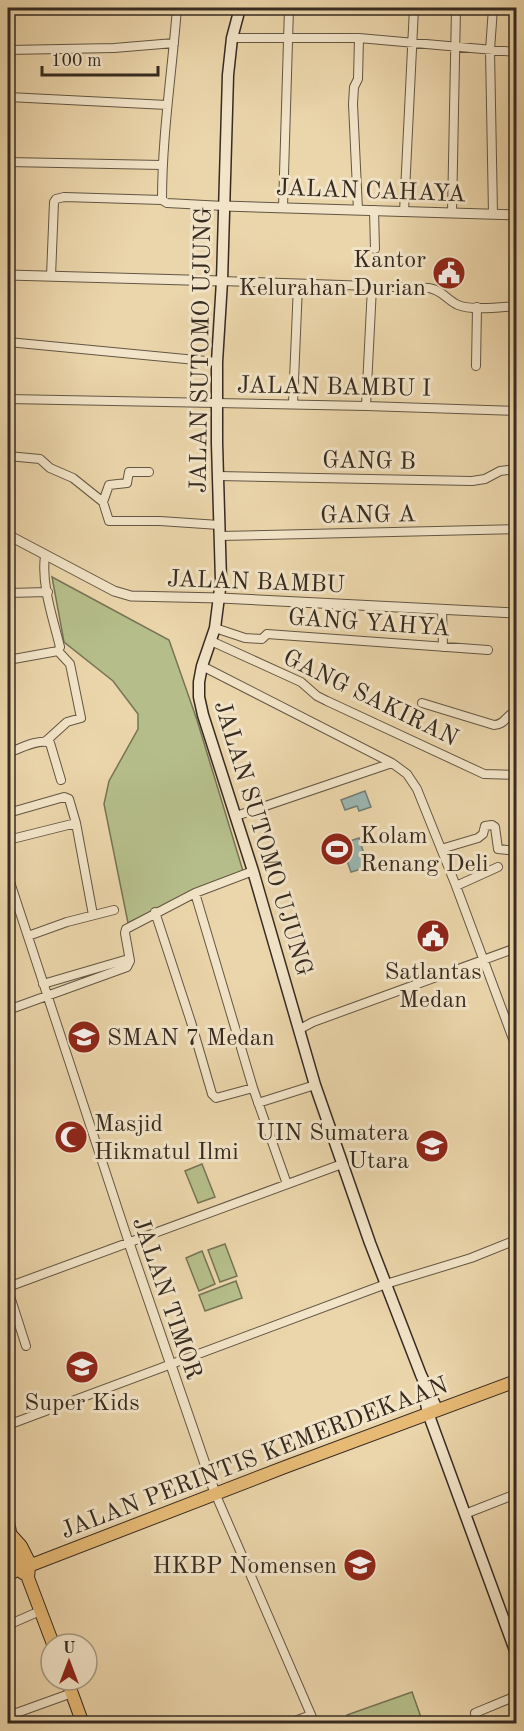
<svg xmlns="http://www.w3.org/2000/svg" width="524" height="1731" viewBox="0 0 524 1731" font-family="'Old Standard TT',serif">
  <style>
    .green { fill: #b5be8a; stroke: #767456; stroke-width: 1.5 }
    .water { fill: #9bb6b2; stroke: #737e78; stroke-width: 1.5 }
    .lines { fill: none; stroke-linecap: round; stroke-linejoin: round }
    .minor-casing { stroke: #635643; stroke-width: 10 }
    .tertiary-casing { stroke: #635643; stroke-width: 11 }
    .secondary-casing { stroke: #362b21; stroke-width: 13 }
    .primary-casing { stroke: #362b21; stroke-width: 14 }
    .minor { stroke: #f2e4c8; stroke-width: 8 }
    .tertiary { stroke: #f2e4c8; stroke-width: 9 }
    .secondary { stroke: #f2e4c8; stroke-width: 10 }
    .primary { stroke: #e6ba75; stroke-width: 12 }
    .labels { text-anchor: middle; stroke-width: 6; stroke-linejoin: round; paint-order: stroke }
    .street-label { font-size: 24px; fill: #362b21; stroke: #f2e4c8 }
    .poi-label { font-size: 24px; fill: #362b21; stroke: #f2e4c8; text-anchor: end }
  </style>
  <rect width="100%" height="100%" fill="#ebd5aa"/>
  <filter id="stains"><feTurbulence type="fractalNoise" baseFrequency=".00333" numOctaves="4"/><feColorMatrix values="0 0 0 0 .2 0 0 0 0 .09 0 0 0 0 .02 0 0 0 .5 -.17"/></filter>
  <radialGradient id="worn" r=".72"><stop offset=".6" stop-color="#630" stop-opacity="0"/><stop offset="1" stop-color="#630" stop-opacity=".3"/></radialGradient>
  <path class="green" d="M52,577L169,640L197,720L243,871L196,889L128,923L104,804L109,781L138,729V714L113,681L64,642Z
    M202,1164L215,1197L198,1203L185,1171Z
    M225,1244L237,1276L220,1282L208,1250Z
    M202,1251L215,1284L199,1291L186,1258Z
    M236,1281L242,1298L205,1311L199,1295Z
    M412,1692L423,1723H350L347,1715Z"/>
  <path class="water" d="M365,791L371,807L359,811L357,806L345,810L341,800Z
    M359,838L368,867L351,872L346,858L336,861L332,847Z"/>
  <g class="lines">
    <g class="minor-casing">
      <path id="minor" d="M177,8C172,72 162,136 162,200L167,203L224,206
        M493,8L490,50L493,214
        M232,38H359L516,52
        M8,50L114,48L174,43
        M8,97L167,105
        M8,162L162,165
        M283,207L289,8
        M358,210L353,104L354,87L358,79L359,38
        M374,210L375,249
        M404,212L414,8
        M452,213L456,8
        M51,276L54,202L56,199L64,197L162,200
        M222,281L429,288C442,290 447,300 458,305C472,311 501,307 516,306
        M8,342L217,362
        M476,366L477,307
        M8,399L366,406L516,411
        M293,404L298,285
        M366,406L372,287
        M8,456L40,459L50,468L73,478L103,502L109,521H160L219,525
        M218,476L472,481L485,479L500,471L516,469
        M103,502L109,485L127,483L129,472H149
        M220,536L516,529
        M45,556C41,585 53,618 60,647L58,651
        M8,593L48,592
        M442,609L443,647
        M215,628L245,638L262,639L267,634L488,650
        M211,641L301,682L317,696L327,701L484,774L516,775
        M8,660L58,651
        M202,666L392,763L407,774L417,789L456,886L516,1047
        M422,703L494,725C505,725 507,714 516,711
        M46,741L67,722L81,718L70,664L58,651
        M8,753C19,749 39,738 50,743L61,780
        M8,813L64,797L69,799L76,823L93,915
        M236,816L392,763
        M8,840L76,823
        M441,849L478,838L483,834L485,826L492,825L495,827L498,849L516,851
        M8,876L129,1243
        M456,886L498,867
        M195,893L253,1088L287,1184
        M155,912L191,1022L212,1094L216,1098L253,1088
        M28,936L67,922L114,910
        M43,984L125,960
        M8,1010L127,967L130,961L125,933L126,929L195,893L253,871
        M300,1029L313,1022L516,948
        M258,1103L315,1085
        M8,1287L342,1164
        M8,1290L26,1346
        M8,1425L386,1284L471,1258L516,1240
        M215,1493L315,1724
        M465,1514L516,1494
        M8,1625L40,1611
        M8,1716L72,1693
        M287,1724L311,1715
        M476,1724L475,1713L516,1696"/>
    </g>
    <g class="tertiary-casing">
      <path id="tertiary" d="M224,206L516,215
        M8,275L222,281
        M8,535L114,591L131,596L220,598L516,613
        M129,1243L215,1493"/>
    </g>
    <g class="secondary-casing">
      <path id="secondary" d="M240,8L232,38L228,75L222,281L217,362V443L221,581L215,628L202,666L199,682V697L203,715L253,871L315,1085L370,1243L421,1375L437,1409
        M422,1385L428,1413L516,1653"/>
    </g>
    <g class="primary-casing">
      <path id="primary" d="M8,1523C13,1539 10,1561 23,1573
        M12,1536L21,1546L28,1560L29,1566L28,1578L53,1644
        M8,1574L285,1467L516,1381
        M67,1680L83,1724"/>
    </g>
    <use href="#minor" class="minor"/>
    <use href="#tertiary" class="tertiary"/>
    <use href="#secondary" class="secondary"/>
    <use href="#primary" class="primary"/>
  </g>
  <defs>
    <g id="civic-disc" transform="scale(1.725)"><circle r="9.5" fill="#8f2418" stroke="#f2e4c8"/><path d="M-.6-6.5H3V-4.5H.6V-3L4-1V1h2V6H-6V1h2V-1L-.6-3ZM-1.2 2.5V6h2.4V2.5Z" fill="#fff"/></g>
    <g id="stadium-disc" transform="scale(1.725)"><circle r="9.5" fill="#8f2418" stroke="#f2e4c8"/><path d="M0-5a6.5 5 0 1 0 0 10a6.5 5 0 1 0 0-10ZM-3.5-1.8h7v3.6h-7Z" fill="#fff"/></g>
    <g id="school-disc" transform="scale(1.725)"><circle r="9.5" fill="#8f2418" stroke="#f2e4c8"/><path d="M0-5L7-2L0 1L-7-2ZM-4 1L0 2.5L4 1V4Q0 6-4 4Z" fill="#fff"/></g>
    <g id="mosque-disc" transform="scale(1.725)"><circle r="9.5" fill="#8f2418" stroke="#f2e4c8"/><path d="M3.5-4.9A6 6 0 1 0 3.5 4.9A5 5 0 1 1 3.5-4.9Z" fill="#fff"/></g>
    <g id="university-disc" transform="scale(1.725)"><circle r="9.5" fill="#8f2418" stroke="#f2e4c8"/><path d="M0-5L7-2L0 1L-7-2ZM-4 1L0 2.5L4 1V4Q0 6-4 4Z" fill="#fff"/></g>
  </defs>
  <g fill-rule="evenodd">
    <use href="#civic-disc" x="449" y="273"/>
    <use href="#stadium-disc" x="337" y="849"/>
    <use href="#civic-disc" x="433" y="936"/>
    <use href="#school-disc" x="84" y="1037"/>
    <use href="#mosque-disc" x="71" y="1137"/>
    <use href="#university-disc" x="432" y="1146"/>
    <use href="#school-disc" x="82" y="1367"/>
    <use href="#university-disc" x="360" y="1565"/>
  </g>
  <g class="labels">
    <g class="street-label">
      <text transform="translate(371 190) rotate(2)" y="8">JALAN CAHAYA</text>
      <text transform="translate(200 350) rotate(-89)" y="8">JALAN SUTOMO UJUNG</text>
      <text transform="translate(334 386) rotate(1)" y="8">JALAN BAMBU I</text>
      <text transform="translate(369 460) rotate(1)" y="8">GANG B</text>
      <text transform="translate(368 514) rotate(-1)" y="8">GANG A</text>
      <text transform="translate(256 581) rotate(2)" y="8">JALAN BAMBU</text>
      <text transform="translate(369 622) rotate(4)" y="8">GANG YAHYA</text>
      <text transform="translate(371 697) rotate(26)" y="8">GANG SAKIRAN</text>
      <text transform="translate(264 838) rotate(73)" y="8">JALAN SUTOMO UJUNG</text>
      <text transform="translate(168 1298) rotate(71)" y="8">JALAN TIMOR</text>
      <text transform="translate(254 1457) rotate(-21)" y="8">JALAN PERINTIS KEMERDEKAAN</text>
    </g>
    <g class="poi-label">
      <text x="426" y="267">Kantor<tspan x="426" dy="28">Kelurahan Durian</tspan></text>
      <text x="360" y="843" text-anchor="start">Kolam<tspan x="360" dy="28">Renang Deli</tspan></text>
      <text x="433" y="979" text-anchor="middle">Satlantas<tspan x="433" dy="28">Medan</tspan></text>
      <text x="107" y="1045" text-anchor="start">SMAN 7 Medan</text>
      <text x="94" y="1131" text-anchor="start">Masjid<tspan x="94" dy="28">Hikmatul Ilmi</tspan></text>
      <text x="409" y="1140">UIN Sumatera<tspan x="409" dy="28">Utara</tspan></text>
      <text x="82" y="1410" text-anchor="middle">Super Kids</text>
      <text x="337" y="1573">HKBP Nomensen</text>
    </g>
  </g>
  <rect width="524" height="1731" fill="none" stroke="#ebd5aa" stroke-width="30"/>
  <rect x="9" y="9" width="506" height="1713" fill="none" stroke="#362b21" stroke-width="3"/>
  <rect x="15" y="15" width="494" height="1701" fill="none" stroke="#362b21" stroke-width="1.5"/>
  <g transform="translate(69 1662)"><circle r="28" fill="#f2e4c8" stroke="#a79a85" stroke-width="1.5"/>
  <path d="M0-4.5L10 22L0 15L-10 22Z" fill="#8f2418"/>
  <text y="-9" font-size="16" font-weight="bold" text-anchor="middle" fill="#362b21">U</text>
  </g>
  <path d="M42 66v9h116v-9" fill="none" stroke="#362b21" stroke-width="3"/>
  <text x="51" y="66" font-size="18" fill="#362b21" stroke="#f2e4c8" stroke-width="4.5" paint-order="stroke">100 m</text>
  <rect width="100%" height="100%" filter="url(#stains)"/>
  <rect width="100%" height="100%" fill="url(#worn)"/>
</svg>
